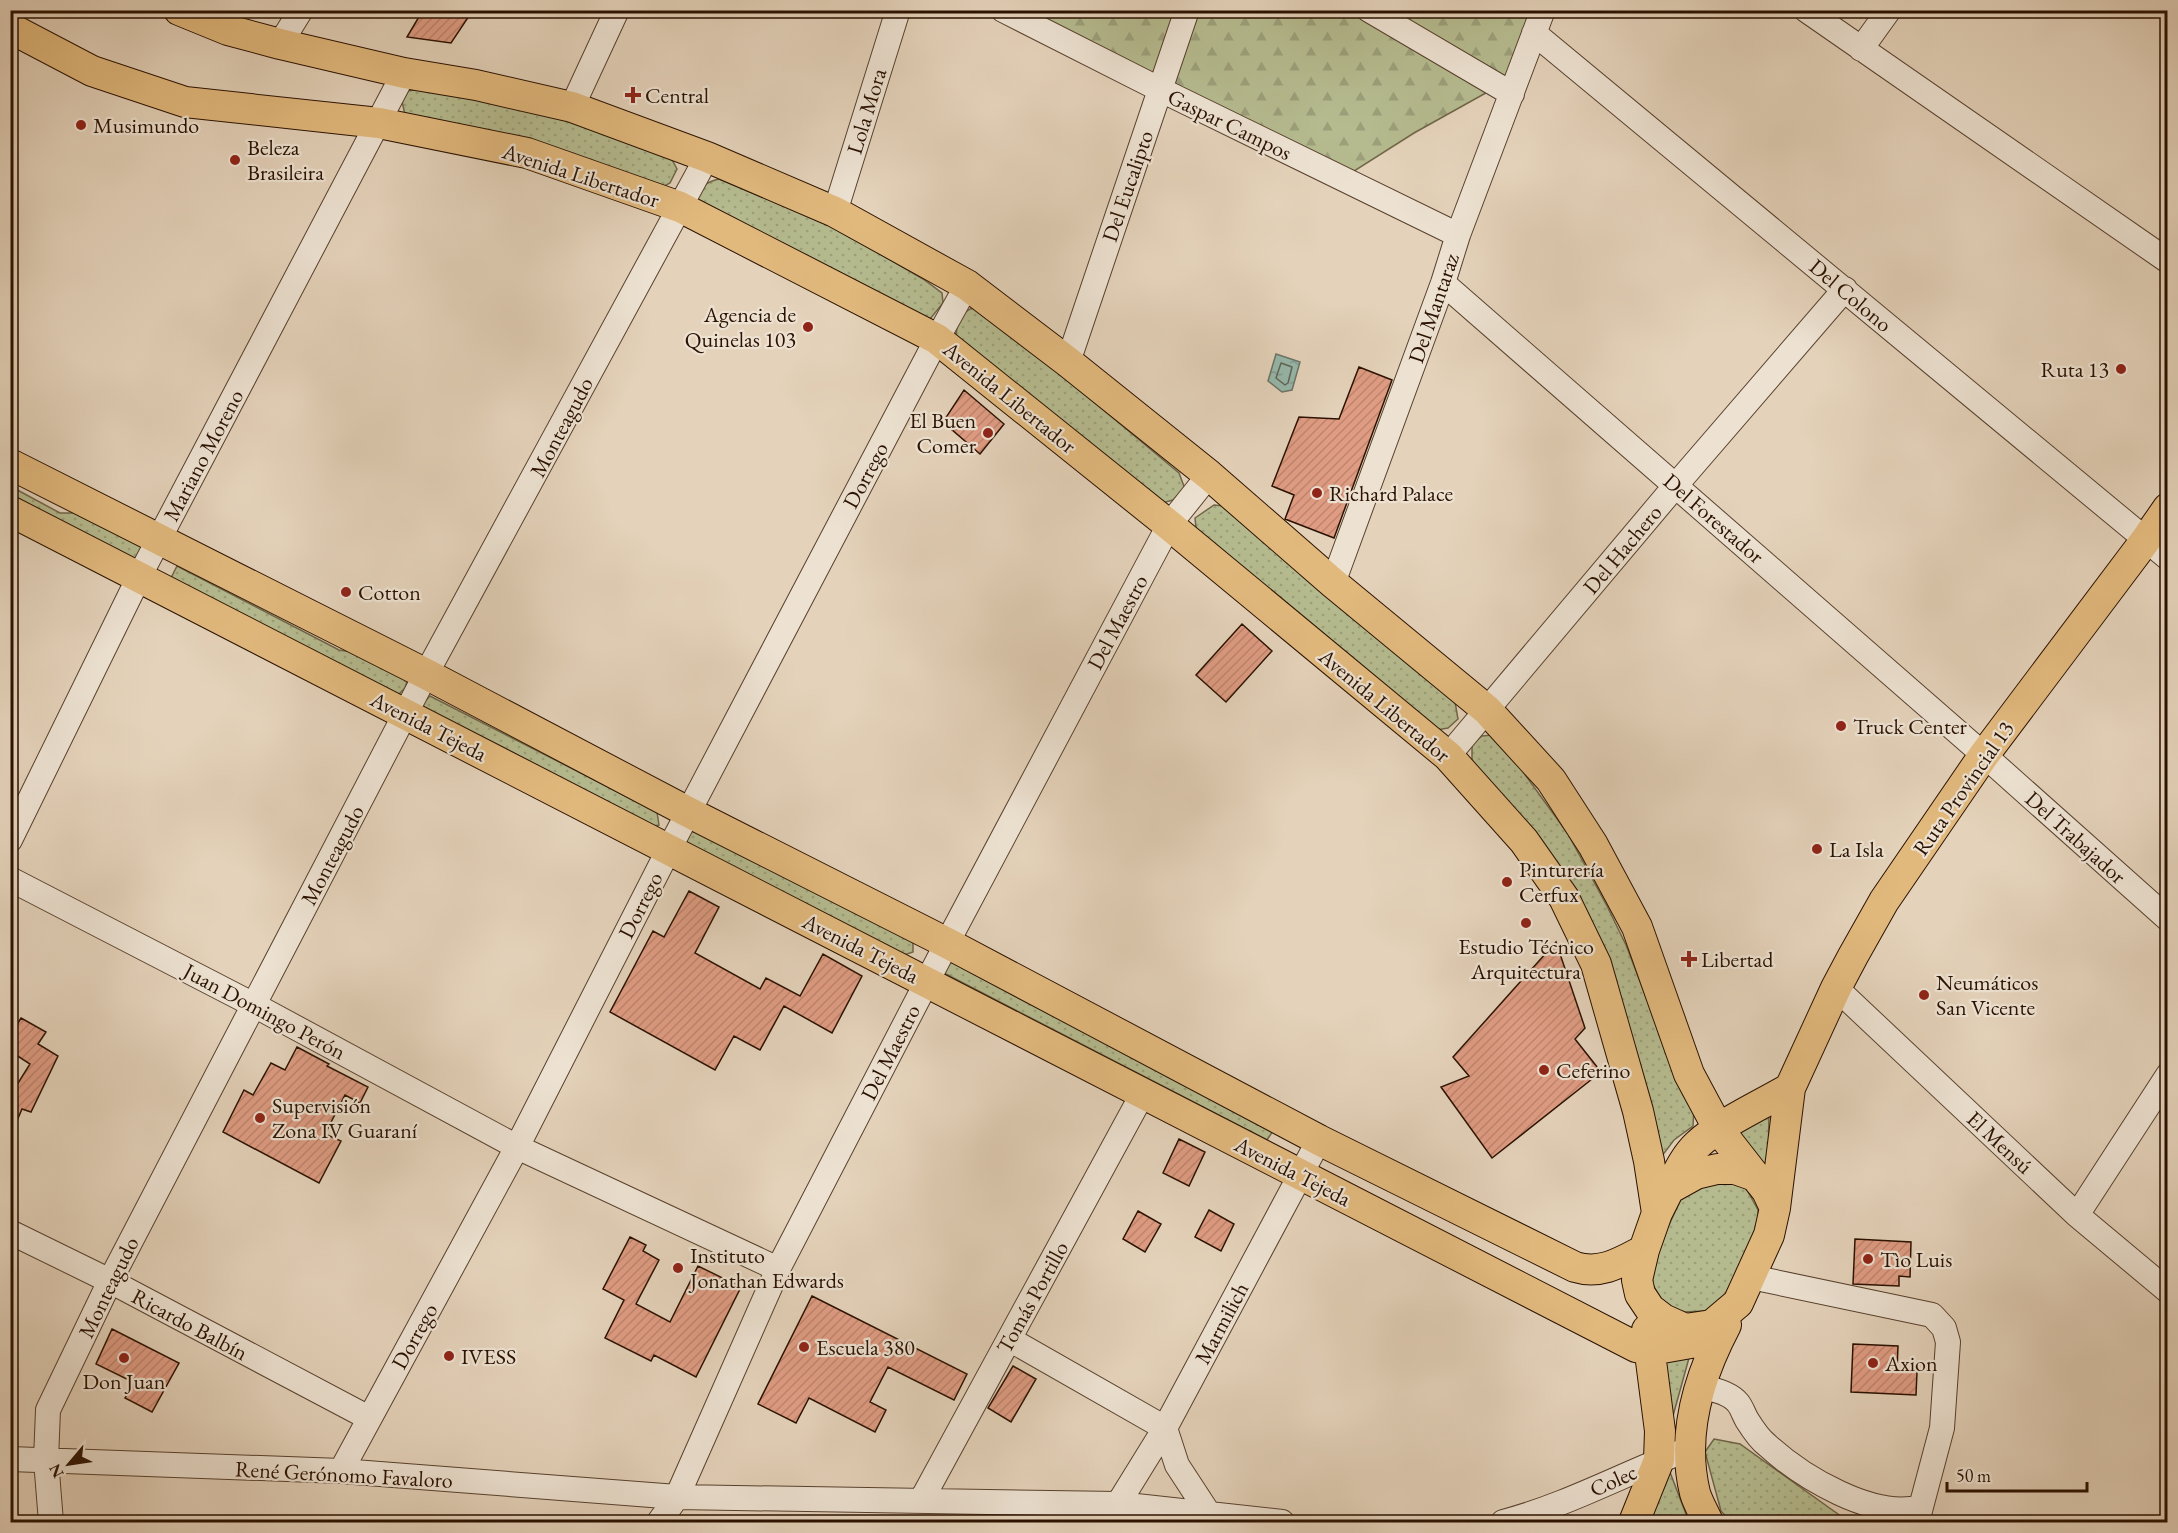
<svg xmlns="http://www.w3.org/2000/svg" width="2178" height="1533" viewBox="0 0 2178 1533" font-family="'EB Garamond',serif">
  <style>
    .grass { fill: url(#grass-dots); stroke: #706648; stroke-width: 1.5 }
    .forest { fill: url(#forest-firs); stroke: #706648; stroke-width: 1.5 }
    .water { fill: url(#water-ripples); stroke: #6b7567; stroke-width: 1.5 }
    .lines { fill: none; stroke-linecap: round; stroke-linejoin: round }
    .shore { stroke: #606456; stroke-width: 1.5 }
    .building { fill: url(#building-hatch); stroke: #2a1100; stroke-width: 1.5 }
    .minor-casing { stroke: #58412e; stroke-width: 26 }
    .major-casing { stroke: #2a1100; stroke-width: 32 }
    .minor { stroke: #ede2d2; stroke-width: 24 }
    .major { stroke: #e2b97d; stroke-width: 30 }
    .poi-dot { fill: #8f2418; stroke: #ede2d2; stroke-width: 2 }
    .labels { text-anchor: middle; stroke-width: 4.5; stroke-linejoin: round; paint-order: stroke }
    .poi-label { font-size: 22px; fill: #2a1100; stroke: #ede2d2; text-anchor: start }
    .street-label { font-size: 22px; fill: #2a1100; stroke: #ede2d2 }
  </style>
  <defs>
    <pattern id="grass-dots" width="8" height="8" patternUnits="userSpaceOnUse" patternTransform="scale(1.5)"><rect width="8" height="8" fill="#b5bb8f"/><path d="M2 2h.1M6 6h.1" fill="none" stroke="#9ca07a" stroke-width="1.8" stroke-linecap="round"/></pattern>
    <pattern id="forest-firs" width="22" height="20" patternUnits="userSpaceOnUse" patternTransform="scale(1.5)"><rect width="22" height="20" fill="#b5bb8f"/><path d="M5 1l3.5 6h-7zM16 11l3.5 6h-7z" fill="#9ca07a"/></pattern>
    <pattern id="water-ripples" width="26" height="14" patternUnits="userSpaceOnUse" patternTransform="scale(1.5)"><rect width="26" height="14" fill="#96b8ac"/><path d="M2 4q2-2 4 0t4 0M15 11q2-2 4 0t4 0" fill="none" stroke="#819d92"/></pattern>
    <pattern id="building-hatch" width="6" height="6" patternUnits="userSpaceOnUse" patternTransform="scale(1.5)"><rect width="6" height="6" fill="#df9c83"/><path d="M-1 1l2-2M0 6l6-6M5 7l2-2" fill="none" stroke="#c0856f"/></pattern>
  </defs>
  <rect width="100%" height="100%" fill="#e4d2ba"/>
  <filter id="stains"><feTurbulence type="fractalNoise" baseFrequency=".00333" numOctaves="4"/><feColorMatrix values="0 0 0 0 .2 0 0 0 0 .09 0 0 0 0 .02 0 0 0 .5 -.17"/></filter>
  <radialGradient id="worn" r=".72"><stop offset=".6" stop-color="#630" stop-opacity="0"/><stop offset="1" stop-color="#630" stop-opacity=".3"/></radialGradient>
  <path class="grass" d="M425,88L532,110L669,154L677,169L670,183L659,189L618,171L489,130L405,115L402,101L408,91Z
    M719,179L834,227L923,279L942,293L943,303L930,319L703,210L697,199C701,186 706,182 719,179Z
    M980,307L1179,473L1185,489L1173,500L1162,503L955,340L959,316L970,309Z
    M10,486L60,513H76L142,547L139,556L131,563L11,503Z
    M1214,505L1224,506L1454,696L1458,719L1448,728L1437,730L1196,528L1195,518Z
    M177,566L339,650L358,653L408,678L405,688L398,695L169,582Z
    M430,696L657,812L659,825L652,829L424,711L423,703Z
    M1492,735L1502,743L1568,834L1607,906L1626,945L1670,1060L1694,1107L1693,1126L1674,1140L1662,1156L1586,918L1472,762V744L1482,736Z
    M685,829L696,832L746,858L913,941V952L904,955L682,842Z
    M948,960L1273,1131L1267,1140L942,972Z
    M1769,1110L1768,1176L1738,1130Z
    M1725,1180L1746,1188L1758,1210V1233L1723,1299L1708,1311L1681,1312L1663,1303L1651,1281L1652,1261L1683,1195L1707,1183Z
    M1689,1358L1671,1423L1659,1361Z
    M1714,1439L1740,1444L1849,1522H1731L1721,1511L1705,1452Z
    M1668,1467L1689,1522H1647L1658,1503Z"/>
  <path class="forest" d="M1021,11H1538L1511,79L1414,133L1348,175Z"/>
  <path class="water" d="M1276,354L1300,362L1292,390L1282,392L1268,381Z"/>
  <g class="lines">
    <path class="shore" d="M1281,363L1292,367L1288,383L1285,385L1276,378Z"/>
  </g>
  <path class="building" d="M423,10H473L451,43L407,37Z
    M1359,367L1392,380L1334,538L1285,519L1294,495L1272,486L1299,417L1339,419Z
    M964,390L1004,424L980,454L943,422Z
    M1242,624L1272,651L1226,702L1196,675Z
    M689,891L719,907L695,953L760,989L766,978L800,996L823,954L862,976L832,1033L784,1006L760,1050L734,1036L715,1070L610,1012L653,931L664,937Z
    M1556,942L1585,1028L1575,1039L1601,1072L1492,1158L1441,1087L1469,1076L1453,1057Z
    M21,1018L46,1032L38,1044L58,1056L31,1112L22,1109L10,1137V1096L30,1064L10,1051V1036Z
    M297,1047L329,1064L327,1066L368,1087L360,1103L345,1095L325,1134L341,1141L319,1183L223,1132L244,1090L253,1095L271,1063L285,1070Z
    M1179,1139L1205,1152L1189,1186L1163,1173Z
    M1209,1210L1234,1224L1221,1251L1195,1237Z
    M1138,1211L1161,1224L1145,1252L1123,1239Z
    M630,1237L646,1245L643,1251L659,1260L636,1304L670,1322L698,1266L741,1287L696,1377L654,1355L651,1361L605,1338L624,1300L603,1289Z
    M1855,1239L1911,1242L1910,1277L1899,1276V1286L1853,1284Z
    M812,1296L967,1374L954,1400L888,1367L870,1402L886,1410L875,1432L809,1398L796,1423L758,1404Z
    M112,1329L179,1363L152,1412L125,1398L135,1383L96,1364Z
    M1853,1344L1898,1346L1897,1371L1917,1372L1916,1395L1851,1392Z
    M1013,1366L1036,1379L1011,1422L988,1408Z"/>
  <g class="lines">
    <g class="minor-casing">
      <path id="minor" d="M1003,10L1159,89L1458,235
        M1369,10L1512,94
        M1806,10L2168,261
        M1534,33L2168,558
        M280,44L301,10
        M1861,49L1889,10
        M572,107L617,10
        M835,212L898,10
        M1443,283L1984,755L2168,919
        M1068,362L1187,10
        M1333,583L1443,283L1458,235L1543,10
        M1448,756L1676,485L1845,289
        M10,840L139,577L404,73
        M10,879L254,1005L517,1147L778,1269
        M1836,988L2077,1215L2168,1291
        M2077,1215L2168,1075
        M10,1232L110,1281L369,1418
        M1751,1277L1932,1315L1944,1328L1948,1342L1942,1428L1917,1522
        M1009,1339L1165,1428L1177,1465L1209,1514
        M1701,1387C1713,1389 1730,1393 1738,1403C1742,1408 1744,1415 1747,1420C1752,1428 1759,1439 1767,1445C1802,1477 1873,1520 1921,1507
        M10,1459L341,1471L677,1497L1118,1504L1282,1522
        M341,1471L517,1147L669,849L937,339L967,285
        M921,1501L1143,1093
        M1118,1504L1165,1428L1319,1140
        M51,1522L46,1460L48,1410L110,1281L426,674L707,157
        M659,1522L677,1497L778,1269L947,943L1169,525L1209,475
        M1503,1522C1568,1505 1627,1472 1689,1449"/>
    </g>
    <g class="major-casing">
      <path id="major" d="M179,10L228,30L280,44L404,73L476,85L572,107L707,157L835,212L967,285L1068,362L1209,475L1333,583L1487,710L1551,780L1593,845L1637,927L1689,1074L1719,1130L1755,1176
        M10,28L92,71L185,102L379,123L527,153L680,207L937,339L1169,525L1448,756L1524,841L1564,898L1596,964L1638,1111L1649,1161L1657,1213
        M10,464L426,674L688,812L947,943L1319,1140L1575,1267C1601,1275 1621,1262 1644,1250
        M10,511L1636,1347L1651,1350L1719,1338
        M1717,1169H1735L1755,1176L1767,1191L1775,1208L1769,1235L1738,1303L1712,1325L1685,1329L1663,1319L1650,1309L1640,1294L1637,1280L1644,1250L1657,1213L1669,1189L1696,1174Z
        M1669,1189C1677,1174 1685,1156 1697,1145C1719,1124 1763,1104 1790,1088
        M1775,1208L1790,1088L1836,988L1853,956L1884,901L1984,755L2145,541L2168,508
        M1634,1522L1659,1460L1660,1431L1647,1330
        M1708,1522C1704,1513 1698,1503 1695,1493C1681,1436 1699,1376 1726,1325"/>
    </g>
    <use href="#minor" class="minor"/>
    <use href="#major" class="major"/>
  </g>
  <g class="poi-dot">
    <path d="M630 86h6v6h6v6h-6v6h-6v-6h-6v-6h6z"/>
    <circle cx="81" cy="125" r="6"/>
    <circle cx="235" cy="160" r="6"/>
    <circle cx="808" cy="327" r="6"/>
    <circle cx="2121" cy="369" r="6"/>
    <circle cx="988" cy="433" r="6"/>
    <circle cx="1317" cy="493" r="6"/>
    <circle cx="346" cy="592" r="6"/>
    <circle cx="1841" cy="726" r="6"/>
    <circle cx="1817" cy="849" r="6"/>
    <circle cx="1507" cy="882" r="6"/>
    <circle cx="1526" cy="923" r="6"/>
    <path d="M1686 950h6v6h6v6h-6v6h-6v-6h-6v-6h6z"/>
    <circle cx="1924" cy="995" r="6"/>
    <circle cx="1544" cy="1070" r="6"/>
    <circle cx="260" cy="1118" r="6"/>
    <circle cx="1868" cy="1259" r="6"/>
    <circle cx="678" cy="1268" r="6"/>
    <circle cx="804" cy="1347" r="6"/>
    <circle cx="449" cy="1356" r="6"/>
    <circle cx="124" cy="1358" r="6"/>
    <circle cx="1873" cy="1363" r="6"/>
  </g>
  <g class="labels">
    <g class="poi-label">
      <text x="645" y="103">Central</text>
      <text x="93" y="133">Musimundo</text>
      <text x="247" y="155">Beleza<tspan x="247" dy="25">Brasileira</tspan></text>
      <text x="796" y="322" text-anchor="end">Agencia de<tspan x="796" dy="25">Quinelas 103</tspan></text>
      <text x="2109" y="377" text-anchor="end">Ruta 13</text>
      <text x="976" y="428" text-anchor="end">El Buen<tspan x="976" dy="25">Comer</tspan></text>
      <text x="1329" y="501">Richard Palace</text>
      <text x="358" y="600">Cotton</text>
      <text x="1853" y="734">Truck Center</text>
      <text x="1829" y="857">La Isla</text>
      <text x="1519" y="877">Pinturería<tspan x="1519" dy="25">Cerfux</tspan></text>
      <text x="1526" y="954" text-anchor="middle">Estudio Técnico<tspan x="1526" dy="25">Arquitectura</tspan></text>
      <text x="1701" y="967">Libertad</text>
      <text x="1936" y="990">Neumáticos<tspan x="1936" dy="25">San Vicente</tspan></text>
      <text x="1556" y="1078">Ceferino</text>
      <text x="272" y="1113">Supervisión<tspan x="272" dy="25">Zona IV Guaraní</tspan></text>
      <text x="690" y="1263">Instituto<tspan x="690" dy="25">Jonathan Edwards</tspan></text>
      <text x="1880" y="1267">Tìo Luis</text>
      <text x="816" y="1355">Escuela 380</text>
      <text x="461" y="1364">IVESS</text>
      <text x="1885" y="1371">Axion</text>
      <text x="124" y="1389" text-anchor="middle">Don Juan</text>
    </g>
    <g class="street-label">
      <text transform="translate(866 111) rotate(-73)" y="8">Lola Mora</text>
      <text transform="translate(1230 124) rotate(26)" y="8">Gaspar Campos</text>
      <text transform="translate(581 175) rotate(18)" y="8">Avenida Libertador</text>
      <text transform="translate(1127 186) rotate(-71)" y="8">Del Eucalipto</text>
      <text transform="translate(1851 295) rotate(40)" y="8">Del Colono</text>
      <text transform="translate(1433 308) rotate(-71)" y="8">Del Mantaraz</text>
      <text transform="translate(1010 397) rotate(39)" y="8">Avenida Libertador</text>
      <text transform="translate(561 427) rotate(-62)" y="8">Monteagudo</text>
      <text transform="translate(203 455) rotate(-62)" y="8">Mariano Moreno</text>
      <text transform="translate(865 475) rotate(-62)" y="8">Dorrego</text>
      <text transform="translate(1714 518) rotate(41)" y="8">Del Forestador</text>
      <text transform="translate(1622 549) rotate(-50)" y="8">Del Hachero</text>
      <text transform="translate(1117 622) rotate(-62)" y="8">Del Maestro</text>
      <text transform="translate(1385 705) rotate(40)" y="8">Avenida Libertador</text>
      <text transform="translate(429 726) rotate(27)" y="8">Avenida Tejeda</text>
      <text transform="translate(1963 788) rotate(-55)" y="8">Ruta Provincial 13</text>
      <text transform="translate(2076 837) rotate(42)" y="8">Del Trabajador</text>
      <text transform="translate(332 855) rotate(-62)" y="8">Monteagudo</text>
      <text transform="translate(640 905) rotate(-63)" y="8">Dorrego</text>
      <text transform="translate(861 948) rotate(27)" y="8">Avenida Tejeda</text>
      <text transform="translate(265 1011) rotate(28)" y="8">Juan Domingo Perón</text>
      <text transform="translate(890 1052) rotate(-63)" y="8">Del Maestro</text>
      <text transform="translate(2000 1142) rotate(43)" y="8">El Mensú</text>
      <text transform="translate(1293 1171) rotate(27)" y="8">Avenida Tejeda</text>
      <text transform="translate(108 1287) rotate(-64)" y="8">Monteagudo</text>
      <text transform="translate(1032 1297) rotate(-61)" y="8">Tomás Portillo</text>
      <text transform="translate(1221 1323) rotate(-62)" y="8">Marmilich</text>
      <text transform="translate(190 1324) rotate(28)" y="8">Ricardo Balbín</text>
      <text transform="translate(414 1336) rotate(-61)" y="8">Dorrego</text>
      <text transform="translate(344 1474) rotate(3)" y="8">René Gerónomo Favaloro</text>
      <text transform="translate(1613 1480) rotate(-24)" y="8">Colec</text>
    </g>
  </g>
  <rect width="2178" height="1533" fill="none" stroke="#e4d2ba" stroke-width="36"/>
  <rect x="12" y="12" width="2154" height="1509" fill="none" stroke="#2a1100" stroke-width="3"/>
  <rect x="18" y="18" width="2142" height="1497" fill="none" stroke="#2a1100" stroke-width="1.5"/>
  <g transform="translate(69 1464) rotate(241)" stroke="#ede2d2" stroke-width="4.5" paint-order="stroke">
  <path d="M0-4.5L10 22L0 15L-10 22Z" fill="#2a1100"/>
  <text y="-9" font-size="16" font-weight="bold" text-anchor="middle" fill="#2a1100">N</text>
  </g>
  <path d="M1947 1482v9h140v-9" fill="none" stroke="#2a1100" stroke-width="3"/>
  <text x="1956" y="1482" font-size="18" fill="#2a1100" stroke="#ede2d2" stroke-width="4.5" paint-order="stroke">50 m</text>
  <rect width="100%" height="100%" filter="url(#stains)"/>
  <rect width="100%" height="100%" fill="url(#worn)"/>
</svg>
